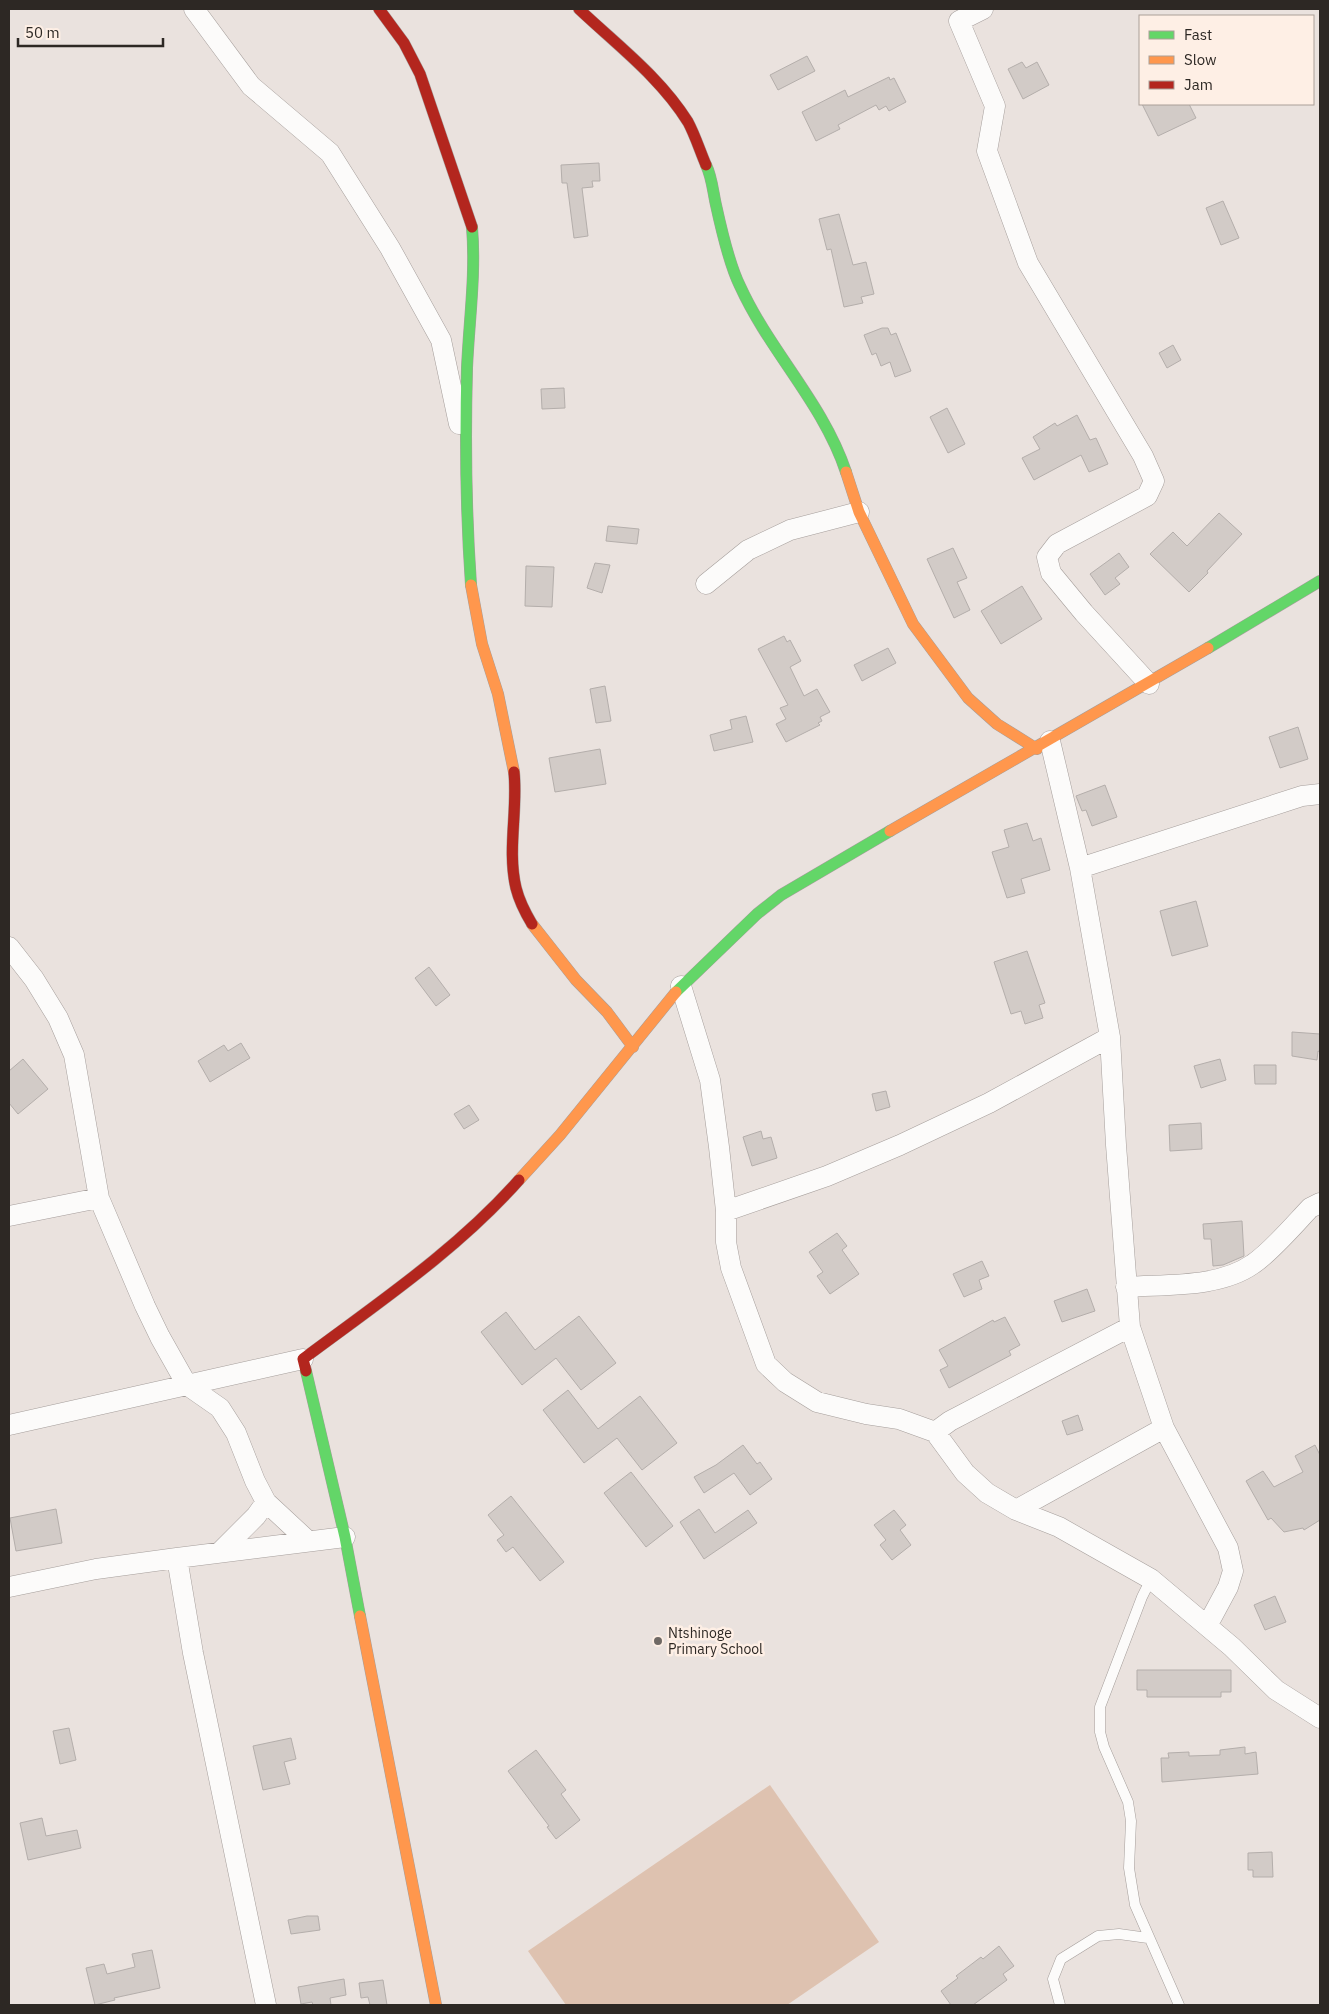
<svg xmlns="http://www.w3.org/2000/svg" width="1329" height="2014" viewBox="0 0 1329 2014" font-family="'IBM Plex Sans',sans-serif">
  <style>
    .green { fill: #dec2b0 }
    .building { fill: #d2cbc7; stroke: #b4aeab }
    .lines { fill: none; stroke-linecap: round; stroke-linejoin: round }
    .lane-casing { stroke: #a59e9b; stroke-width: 11 }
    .street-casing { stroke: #a59e9b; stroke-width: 21 }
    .fast-casing { stroke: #a59e9b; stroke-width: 12 }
    .slow-casing { stroke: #a59e9b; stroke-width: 12 }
    .jam-casing { stroke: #a59e9b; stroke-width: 12 }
    .lane { stroke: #fcfbfa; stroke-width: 10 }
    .street { stroke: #fcfbfa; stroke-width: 20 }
    .fast { stroke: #63d668; stroke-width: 11 }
    .slow { stroke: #ff974d; stroke-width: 11 }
    .jam { stroke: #b3261e; stroke-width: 11 }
    .poi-dot { fill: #6f6965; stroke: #feefe5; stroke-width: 2 }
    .labels { text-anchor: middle; stroke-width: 5; stroke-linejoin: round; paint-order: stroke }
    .poi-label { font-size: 14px; fill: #2d2824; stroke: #feefe5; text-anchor: start }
  </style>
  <rect width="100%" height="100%" fill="#eae2de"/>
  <path class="green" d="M770,1785L879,1942L787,2005H566L528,1951Z"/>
  <path class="building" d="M807,56L815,71L778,90L770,75Z
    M1022,62L1026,68L1037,62L1049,85L1023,99L1008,69Z
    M889,77L890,80L894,78L906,102L889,111L886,106L879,110L876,105L838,125L840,129L816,141L802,112L845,90L848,97Z
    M1142,104H1189L1196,118L1158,136Z
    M599,163L600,181H592L593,187L582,188L588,236L574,238L567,183H562L561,165Z
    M1223,201L1239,238L1221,245L1206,208Z
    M839,214L853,265L866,262L874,294L861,297L863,303L844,307L831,249L827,250L819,219Z
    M882,328H888L891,335L896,333L911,371L895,377L890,362L881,366L876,353L872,355L864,335Z
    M1173,345L1181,360L1167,368L1159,353Z
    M564,388L565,408L542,409L541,389Z
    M947,408L965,444L948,453L930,417Z
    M1077,415L1090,440L1096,438L1108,464L1089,472L1081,455L1034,480L1022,458L1040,449L1033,437L1055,423L1057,426Z
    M1219,513L1242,534L1207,571L1208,573L1189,592L1150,554L1173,532L1187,546Z
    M608,526L639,529L637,544L606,541Z
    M953,548L967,578L957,582L970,610L954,618L927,559Z
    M1119,553L1129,567L1115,578L1120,584L1105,595L1090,574Z
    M595,563L610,565L602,593L587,588Z
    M526,566L554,567L552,607L525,606Z
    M1022,586L1042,619L1001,644L981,611Z
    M784,636L787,642L790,640L801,661L790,667L804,696L817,689L830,712L820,717L822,721L818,723L820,725L786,742L776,724L786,719L780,708L788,705L758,649Z
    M888,648L896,663L862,681L854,665Z
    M605,686L611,721L596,723L590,689Z
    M746,716L753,742L714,751L710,735L732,729L730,720Z
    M1298,727L1308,759L1280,768L1269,737Z
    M600,749L606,784L555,792L549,758Z
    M1105,785L1117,817L1092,826L1086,810L1082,811L1076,796Z
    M1027,823L1033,841L1041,838L1050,870L1021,879L1025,893L1007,898L992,852L1009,847L1004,830Z
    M1196,901L1208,946L1172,956L1160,911Z
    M1027,951L1045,1003L1039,1005L1043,1018L1025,1024L1021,1011L1011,1014L994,962Z
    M429,967L450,995L436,1006L415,978Z
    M1292,1032L1320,1034V1052L1318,1051L1317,1060L1292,1056Z
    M241,1043L250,1058L210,1082L198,1061L224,1045L228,1051Z
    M23,1059L48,1089L18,1114L9,1103V1071Z
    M1220,1059L1226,1080L1201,1088L1194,1066Z
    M1254,1065H1276V1084H1255Z
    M886,1091L890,1107L876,1111L872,1094Z
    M469,1105L479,1120L464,1129L454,1114Z
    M1201,1123L1202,1149L1170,1151L1169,1125Z
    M761,1131L763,1139L771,1137L777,1158L752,1166L743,1137Z
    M1242,1221L1244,1256L1223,1265L1213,1266L1211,1239H1204L1203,1224Z
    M837,1233L847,1246L842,1250L859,1274L830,1294L817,1276L823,1272L809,1252Z
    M982,1261L989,1276L979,1280L982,1289L964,1297L953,1274Z
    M1087,1289L1095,1311L1062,1322L1054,1301Z
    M506,1312L535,1350L579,1316L616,1363L581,1390L556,1358L522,1385L481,1332Z
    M1005,1317L1020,1345L1009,1351L1011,1355L949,1388L940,1370L948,1366L939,1350L993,1320L994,1322Z
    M568,1390L598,1429L640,1396L677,1443L642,1470L617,1438L584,1463L543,1410Z
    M1078,1415L1083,1430L1067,1435L1062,1421Z
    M743,1445L757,1464L760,1462L772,1479L750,1495L734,1473L704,1493L694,1477L716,1465Z
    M1315,1445L1320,1455V1520L1304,1530L1303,1528L1284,1532L1271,1518L1268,1520L1246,1481L1263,1471L1274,1487L1303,1472L1295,1456Z
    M631,1472L673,1526L646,1547L604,1493Z
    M511,1496L564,1562L540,1581L513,1547L506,1552L497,1540L504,1535L488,1515Z
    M56,1509L62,1543L16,1551L10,1518Z
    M699,1509L715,1533L748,1510L757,1523L704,1559L680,1522Z
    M894,1510L906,1525L900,1530L911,1545L892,1560L880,1545L886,1540L874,1525Z
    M1275,1596L1286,1622L1265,1630L1254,1605Z
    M1137,1670H1231V1692H1221V1697H1147V1690H1137Z
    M69,1728L76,1760L60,1764L53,1731Z
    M291,1738L296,1759L284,1762L290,1784L263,1790L253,1746Z
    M1245,1747V1754L1256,1752L1258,1774L1162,1782L1161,1758H1169L1168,1753L1189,1752V1756L1220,1755V1750Z
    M536,1750L566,1790L561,1794L580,1820L556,1839L547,1827L549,1826L508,1771Z
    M42,1818L46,1836L77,1830L81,1848L28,1860L20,1823Z
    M1272,1852L1273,1877H1253V1870H1248V1853Z
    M307,1916H318L320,1930L291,1934L288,1920Z
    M999,1946L1014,1966L1003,1974L1007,1980L973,2005H951L941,1991L958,1978L956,1976L981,1957L983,1959Z
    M152,1950L160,1988L114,1998L115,2000L95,2005L86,1968L104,1964L107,1974L135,1967L132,1954Z
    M344,1979L346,1995L330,1998L331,2005H313L312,2002L301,2004L298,1987Z
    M383,1980L387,2005H370L368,1997L361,1998L359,1983Z"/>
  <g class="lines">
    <g class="lane-casing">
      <path id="lane" d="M1151,1579L1142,1597L1100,1707V1732L1104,1747L1128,1802L1131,1821L1129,1868L1135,1905L1179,2005
        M1060,2005L1053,1979L1061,1959L1098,1936L1119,1934L1148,1938"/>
    </g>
    <g class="street-casing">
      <path id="street" d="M194,9L251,86L330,153L390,248L441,340L459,424
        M983,9L959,21L995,106L987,151L1028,263L1143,456L1154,481L1147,496L1057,544L1047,557L1051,573L1084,613L1149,684
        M706,584L748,550L790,530L859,512
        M1050,741L1080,868L1302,796L1320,794
        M1080,868L1110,1037L1116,1145L1130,1327L1164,1428L1228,1548L1233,1571L1228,1587L1207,1626
        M9,947L34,979L58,1018L74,1055L99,1198L145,1306L160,1337L187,1385L303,1359
        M681,986L710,1080L719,1147L726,1211V1242L731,1268L766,1364L785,1382L817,1402L866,1414L899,1419L935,1432L950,1421L1130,1327
        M726,1211L827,1176L900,1145L989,1103L1110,1037
        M9,1216L99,1198
        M1126,1287C1167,1284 1219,1288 1253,1264C1271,1252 1294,1225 1310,1208L1320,1203
        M9,1425L187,1385L220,1408L236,1433L255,1481L266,1502L308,1541
        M935,1432L965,1473L987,1493L1016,1510L1059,1527L1151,1579L1232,1647L1276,1690L1320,1718
        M1016,1510L1164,1428
        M220,1552L256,1516L266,1502
        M9,1587L96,1569L177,1558
        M266,2005L193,1653L177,1558L345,1537"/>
    </g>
    <g class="fast-casing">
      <path id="fast" d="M706,165C712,177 713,192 716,205C721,228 730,266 740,286C770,352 823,403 846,472
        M471,585C466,513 465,440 467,368C469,321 476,274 472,227
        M1208,648L1320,581
        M676,992L757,914L781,895L890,831
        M306,1371L345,1537L360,1616"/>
    </g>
    <g class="slow-casing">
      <path id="slow" d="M846,472L859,512L913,624L968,698L997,724L1037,749
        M471,585L482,644L498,694L514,772
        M890,831L1208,648
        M532,924L576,980L607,1012L633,1047
        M519,1180L560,1135L676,992
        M360,1616L436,2005"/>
    </g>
    <g class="jam-casing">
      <path id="jam" d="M379,9L404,43L420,74L472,227
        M579,9C617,45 660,77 688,122C695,135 700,151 706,165
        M514,772C518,810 507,850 516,888C519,900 526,914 532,924
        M306,1371L303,1359C378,1303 457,1250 519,1180"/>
    </g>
    <use href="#lane" class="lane"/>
    <use href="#street" class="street"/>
    <use href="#fast" class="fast"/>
    <use href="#slow" class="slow"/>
    <use href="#jam" class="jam"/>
  </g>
  <circle class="poi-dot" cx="658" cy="1641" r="5"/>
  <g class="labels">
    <g class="poi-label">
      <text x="668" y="1638">Ntshinoge<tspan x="668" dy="16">Primary School</tspan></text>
    </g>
  </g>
  <rect width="1329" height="2014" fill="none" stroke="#2d2824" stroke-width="20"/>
  <rect x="1139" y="15" width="175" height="90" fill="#feefe5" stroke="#aa9f98"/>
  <rect x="1149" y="31" width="25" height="8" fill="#63d668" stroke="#aa9f98"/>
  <text x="1184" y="40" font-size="15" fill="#2d2824">Fast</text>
  <rect x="1149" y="56" width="25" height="8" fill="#ff974d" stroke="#aa9f98"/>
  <text x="1184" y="65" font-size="15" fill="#2d2824">Slow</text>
  <rect x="1149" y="81" width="25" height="8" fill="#b3261e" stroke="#aa9f98"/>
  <text x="1184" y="90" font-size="15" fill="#2d2824">Jam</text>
  <path d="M18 38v8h145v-8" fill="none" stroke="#2d2824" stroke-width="2.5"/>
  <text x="25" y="38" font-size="15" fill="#2d2824" stroke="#feefe5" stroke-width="4" paint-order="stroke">50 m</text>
</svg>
